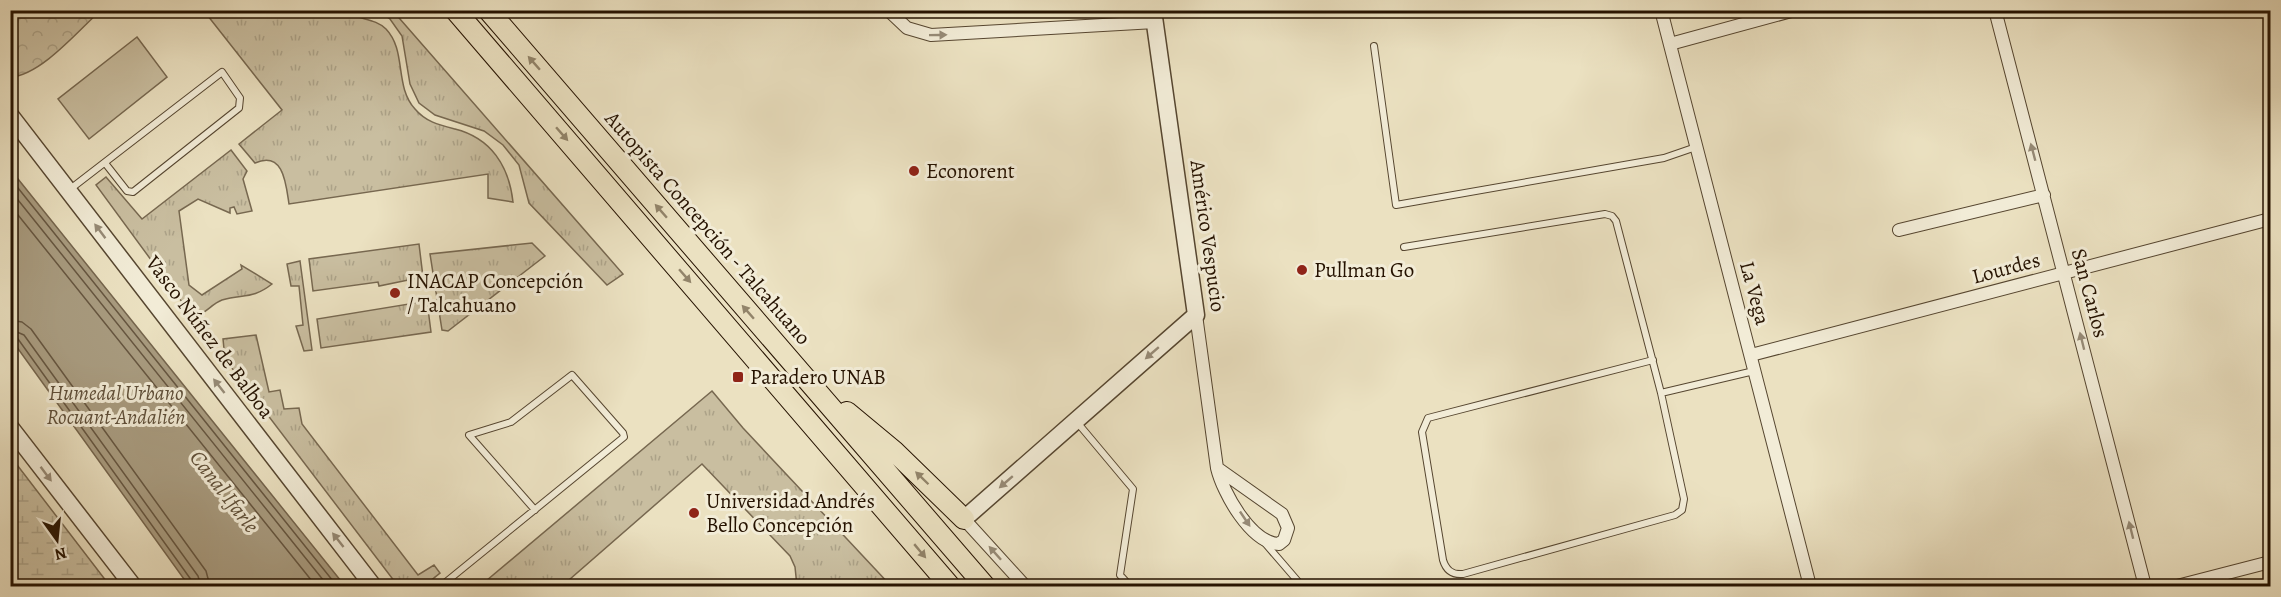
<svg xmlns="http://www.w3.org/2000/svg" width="2281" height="597" viewBox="0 0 2281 597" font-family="Alegreya,serif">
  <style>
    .grass { fill: url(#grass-tufts); stroke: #776850; stroke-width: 1.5 }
    .forest { fill: url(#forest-crowns); stroke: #776850; stroke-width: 1.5 }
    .wetland { fill: url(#wetland-marsh); stroke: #776850; stroke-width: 1.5 }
    .pitch { fill: #c9bea0; stroke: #776850; stroke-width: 1.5 }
    .water { fill: #a89b7f; stroke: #74644c; stroke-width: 1.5 }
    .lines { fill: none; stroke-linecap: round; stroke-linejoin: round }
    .shore { stroke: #665640; stroke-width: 1.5 }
    .service-casing { stroke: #564630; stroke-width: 8 }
    .minor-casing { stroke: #564630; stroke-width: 14 }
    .tertiary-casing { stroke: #564630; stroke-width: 19 }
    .primary-casing { stroke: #251200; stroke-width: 22 }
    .service { stroke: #f2ecd7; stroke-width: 6 }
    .minor { stroke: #f2ecd7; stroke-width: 12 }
    .tertiary { stroke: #f2ecd7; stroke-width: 16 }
    .primary { stroke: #ebe1c1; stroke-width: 20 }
    .oneway { fill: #968a76 }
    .oneway2 { fill: #92846a }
    .poi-dot { fill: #8f2418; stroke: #f2ecd7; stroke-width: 2 }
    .labels { text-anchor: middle; stroke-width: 6; stroke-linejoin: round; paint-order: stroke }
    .poi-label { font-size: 21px; fill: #251200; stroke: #f2ecd7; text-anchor: start }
    .street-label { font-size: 21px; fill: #251200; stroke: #f2ecd7 }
    .park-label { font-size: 21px; font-style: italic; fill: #5e4e38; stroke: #f2ecd7 }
    .water-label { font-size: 22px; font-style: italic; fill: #605039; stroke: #f2ecd7 }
  </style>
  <defs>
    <pattern id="grass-tufts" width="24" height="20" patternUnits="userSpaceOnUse" patternTransform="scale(1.5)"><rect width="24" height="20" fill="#c9bea0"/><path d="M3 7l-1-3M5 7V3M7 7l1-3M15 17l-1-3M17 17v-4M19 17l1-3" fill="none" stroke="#aca288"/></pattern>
    <pattern id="forest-crowns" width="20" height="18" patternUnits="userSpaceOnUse" patternTransform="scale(1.5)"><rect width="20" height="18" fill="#c9bea0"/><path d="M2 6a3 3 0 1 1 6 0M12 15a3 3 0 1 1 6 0" fill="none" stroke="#aca288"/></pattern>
    <pattern id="wetland-marsh" width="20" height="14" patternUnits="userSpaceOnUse" patternTransform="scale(1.5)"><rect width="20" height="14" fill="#c9bea0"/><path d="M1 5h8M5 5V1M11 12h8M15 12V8" fill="none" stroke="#aca288"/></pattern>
  </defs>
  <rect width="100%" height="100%" fill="#ebe1c1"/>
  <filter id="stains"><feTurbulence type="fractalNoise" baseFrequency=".00333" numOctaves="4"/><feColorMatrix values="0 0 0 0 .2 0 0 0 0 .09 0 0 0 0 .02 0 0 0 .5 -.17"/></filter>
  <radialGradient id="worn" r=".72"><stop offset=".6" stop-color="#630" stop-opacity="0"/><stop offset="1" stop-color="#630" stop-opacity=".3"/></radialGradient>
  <path class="grass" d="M204,11H345C358,20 375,18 386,29C407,51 394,86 415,109C426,122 439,125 455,129C491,138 509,166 513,202L488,198V174L289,204C286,185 284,150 255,163L239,144L282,110Z
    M378,11H393L623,274L607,285L529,203L519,165L503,145L484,131L435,115L419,103L410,84L402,36L390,19Z
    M231,150L247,171L243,179L252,211L237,214L234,207L230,208V213L198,199L179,211L189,285L202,295L242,269L241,265L272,284C253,299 244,294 222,300C211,304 205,315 193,317L96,185L106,177L142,219Z
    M532,243L545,256L448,331L442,330L430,254Z
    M419,244L423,277L379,286L378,282L313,291L309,259Z
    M300,261L312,350L304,351L296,326L303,325L299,286H291L287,264Z
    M427,301L431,332L321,348L317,319Z
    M256,335L269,392L280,390L284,409L299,408L302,424L418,575L434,565L440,573L424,586H398L225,359L223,339Z
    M712,391L743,428L891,586H797L795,567L790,556L702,464L562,586H480Z"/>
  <path class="forest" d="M11,10H100V11C78,31 41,75 11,77Z"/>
  <path class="wetland" d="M11,457L110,586H11Z"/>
  <path class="pitch" d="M137,37L167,77L89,139L58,99Z"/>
  <path class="water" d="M10,169L345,586H189L11,339Z"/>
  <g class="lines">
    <path class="shore" d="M10,178L337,586
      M10,190L328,586
      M10,205L316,586
      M10,320L22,322L31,329L206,571L210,586
      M10,329L24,335L198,576L201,586
      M10,336L18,339L192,581L193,586"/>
    <g class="service-casing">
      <path id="service" d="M1374,46L1396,205L1664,158L1696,147
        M69,190L222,72L240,98L239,108L133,192L127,191L105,163
        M1404,247L1605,214L1612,216L1616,221L1661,393L1684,499L1682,510L1675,515L1463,574C1452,575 1446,570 1443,560L1422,432L1428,418L1653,360
        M1661,393L1754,371
        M1076,421L1133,489L1120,575L1130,586
        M1264,542L1302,586
        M441,586L624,437L623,433L572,375L511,422L469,435L535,510"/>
    </g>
    <g class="minor-casing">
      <path id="minor" d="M888,10L907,28L931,35L1155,22
        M1661,10L1810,586
        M1995,10L2145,586
        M1670,44L1795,10
        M1899,230L2044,195
        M1196,315L1217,468C1223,493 1251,543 1279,544L1284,540L1288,528L1282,514L1217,468
        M1751,355L2270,219
        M964,519L1025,586
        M2177,586L2270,562"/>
    </g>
    <g class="tertiary-casing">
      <path id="tertiary" d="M10,115L373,586
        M10,427L133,586
        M964,519L1196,315L1153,10"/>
    </g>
    <g class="primary-casing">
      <path id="primary" d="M455,10L950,586
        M488,10L985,586
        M847,412L894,451L964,519"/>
    </g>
    <use href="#service" class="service"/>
    <use href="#minor" class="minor"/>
    <use href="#tertiary" class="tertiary"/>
    <use href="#primary" class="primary"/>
  </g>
  <defs><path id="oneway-solid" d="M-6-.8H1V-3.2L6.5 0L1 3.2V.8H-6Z" transform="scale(1.5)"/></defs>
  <g class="oneway">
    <use href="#oneway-solid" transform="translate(938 35) rotate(-1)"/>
    <use href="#oneway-solid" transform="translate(2033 152) rotate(-105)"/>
    <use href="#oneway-solid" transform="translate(100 231) rotate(-127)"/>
    <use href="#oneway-solid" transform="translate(2082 341) rotate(-104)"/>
    <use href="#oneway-solid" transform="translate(1152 353) rotate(139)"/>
    <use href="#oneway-solid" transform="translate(219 386) rotate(-128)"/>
    <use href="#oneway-solid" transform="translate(46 474) rotate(53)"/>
    <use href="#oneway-solid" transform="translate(1006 482) rotate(139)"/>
    <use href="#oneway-solid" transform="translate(1245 519) rotate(56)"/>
    <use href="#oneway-solid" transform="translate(2131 530) rotate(-104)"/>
    <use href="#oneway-solid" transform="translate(338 540) rotate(-128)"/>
    <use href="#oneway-solid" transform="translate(995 553) rotate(-132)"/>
  </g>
  <g class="oneway2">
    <use href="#oneway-solid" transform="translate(534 63) rotate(-131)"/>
    <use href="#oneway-solid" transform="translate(562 134) rotate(49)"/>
    <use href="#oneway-solid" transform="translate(661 211) rotate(-131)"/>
    <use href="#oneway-solid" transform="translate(685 276) rotate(49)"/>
    <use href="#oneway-solid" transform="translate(748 312) rotate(-131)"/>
    <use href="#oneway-solid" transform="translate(922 478) rotate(-136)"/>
    <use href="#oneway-solid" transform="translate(920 551) rotate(50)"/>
  </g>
  <g class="poi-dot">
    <circle cx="914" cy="171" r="6"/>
    <circle cx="1302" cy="270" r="6"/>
    <circle cx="395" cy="293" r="6"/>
    <rect x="732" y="371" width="12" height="12" rx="3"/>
    <circle cx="694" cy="513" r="6"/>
  </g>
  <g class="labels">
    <g class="poi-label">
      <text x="926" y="178">Econorent</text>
      <text x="1314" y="277">Pullman Go</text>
      <text x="407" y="288">INACAP Concepción<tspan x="407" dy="24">/ Talcahuano</tspan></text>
      <text x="750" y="384">Paradero UNAB</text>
      <text x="706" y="508">Universidad Andrés<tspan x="706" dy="24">Bello Concepción</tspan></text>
    </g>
    <g class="street-label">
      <text transform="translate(708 228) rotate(49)" y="7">Autopista Concepción - Talcahuano</text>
      <text transform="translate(1208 236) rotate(82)" y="7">Américo Vespucio</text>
      <text transform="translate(2006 268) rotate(-15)" y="7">Lourdes</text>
      <text transform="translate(1755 293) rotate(75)" y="7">La Vega</text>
      <text transform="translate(2090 293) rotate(75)" y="7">San Carlos</text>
      <text transform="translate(210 337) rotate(53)" y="7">Vasco Núñez de Balboa</text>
    </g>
    <g class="park-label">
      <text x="116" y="400">Humedal Urbano<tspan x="116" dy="24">Rocuant-Andalién</tspan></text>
    </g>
    <g class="water-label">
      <text transform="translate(225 491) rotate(52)" y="8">Canal Ifarle</text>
    </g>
  </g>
  <rect width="2281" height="597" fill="none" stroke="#ebe1c1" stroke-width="36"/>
  <rect x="12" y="12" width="2257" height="573" fill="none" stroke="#251200" stroke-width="3"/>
  <rect x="18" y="18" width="2245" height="561" fill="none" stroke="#251200" stroke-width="1.5"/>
  <g transform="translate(57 540) rotate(165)" stroke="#f2ecd7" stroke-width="4.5" paint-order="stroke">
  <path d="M0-4.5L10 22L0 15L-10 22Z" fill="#251200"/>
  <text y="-9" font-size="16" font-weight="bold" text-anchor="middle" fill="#251200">N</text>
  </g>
  <rect width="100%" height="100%" filter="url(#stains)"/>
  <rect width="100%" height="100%" fill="url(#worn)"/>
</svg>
